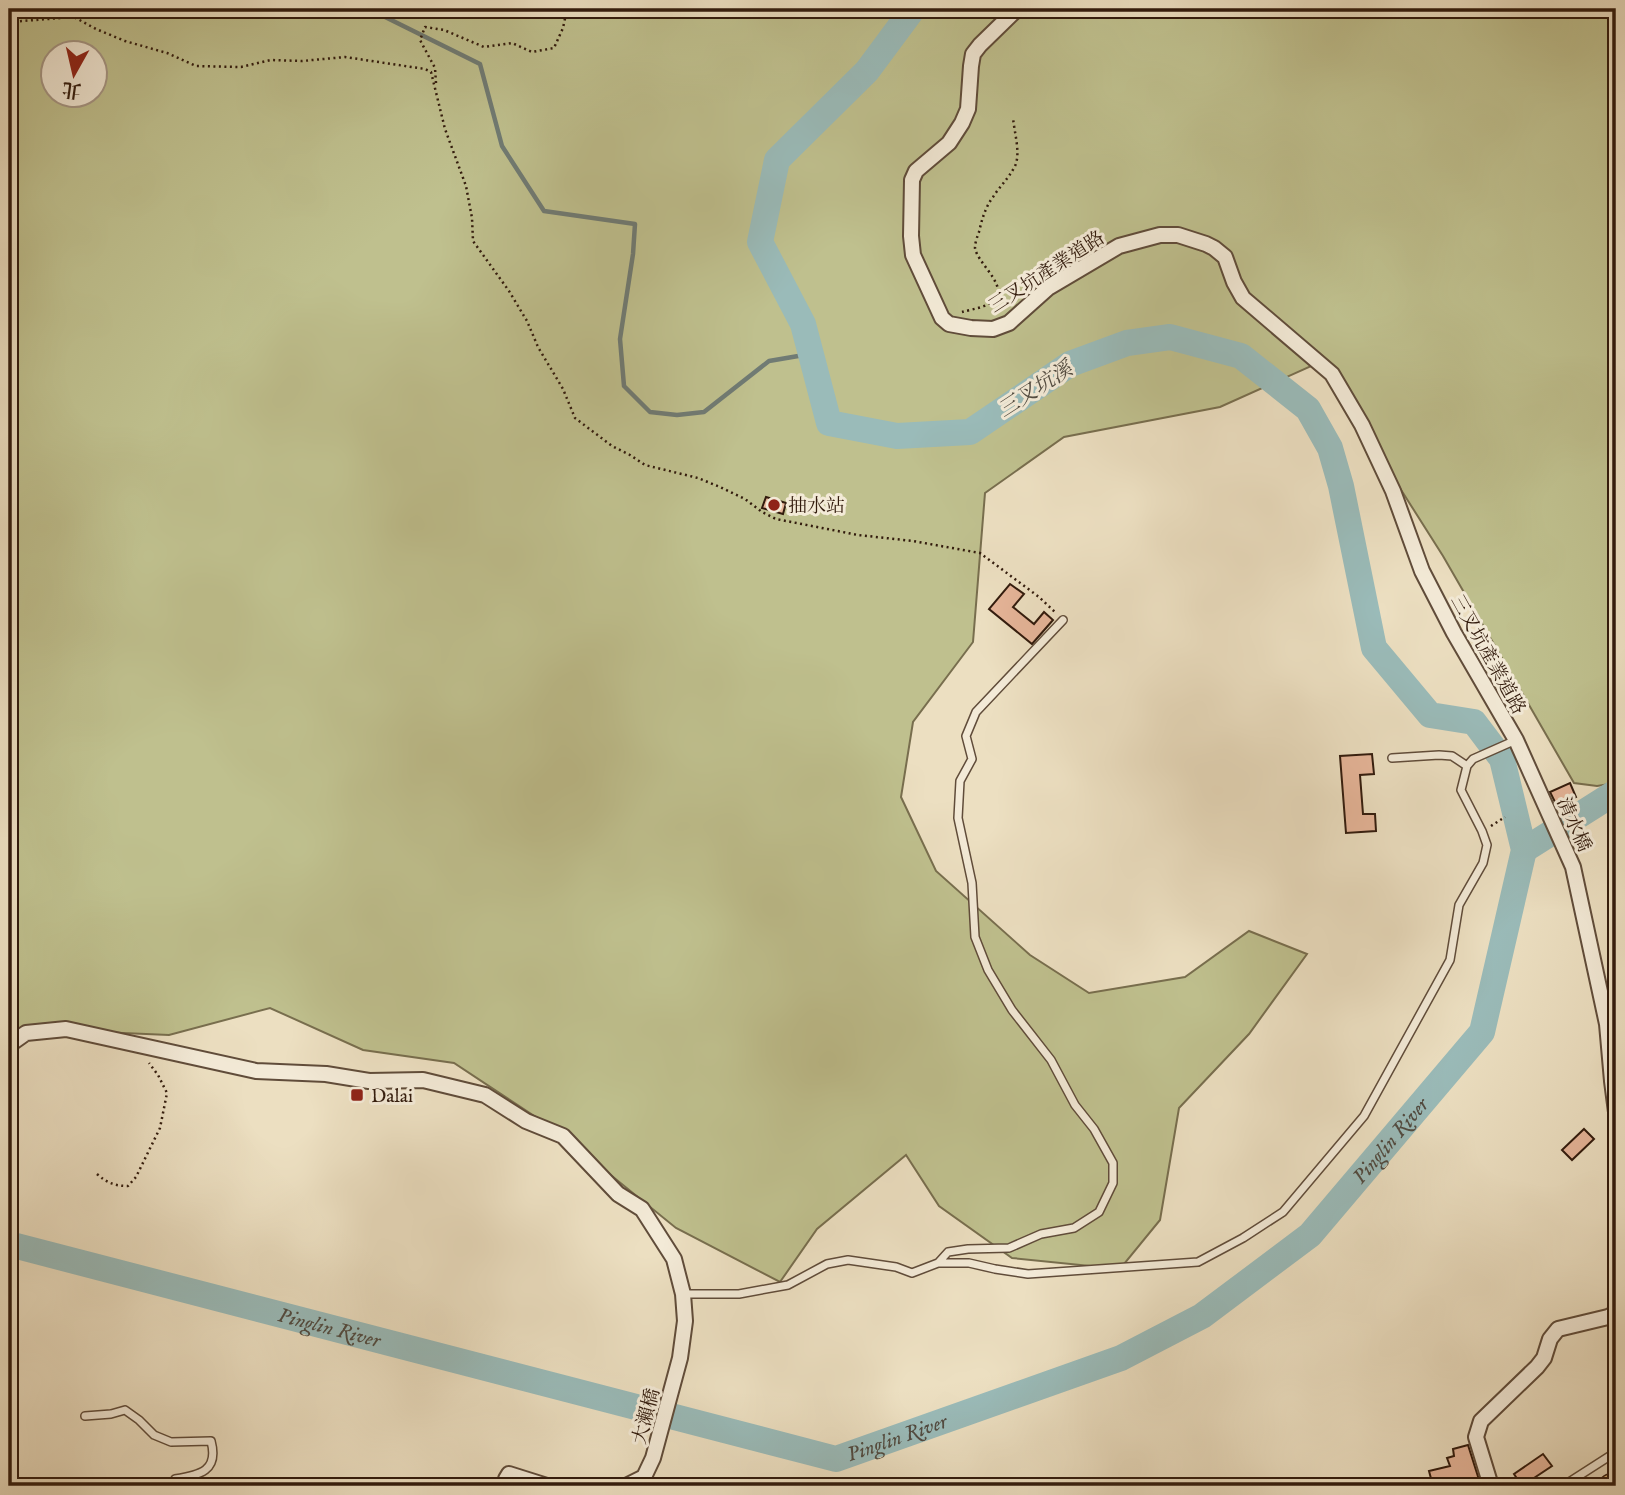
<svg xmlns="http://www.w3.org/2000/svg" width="1625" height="1495" viewBox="0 0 1625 1495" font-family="'IM FELL English','Noto Serif TC',serif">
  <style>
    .green { fill: #bfc08e; stroke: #786e4e; stroke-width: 2; fill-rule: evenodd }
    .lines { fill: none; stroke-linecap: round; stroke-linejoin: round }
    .stream { stroke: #707b74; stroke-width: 4.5 }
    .river { stroke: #9abbb9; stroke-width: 26 }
    .building { fill: #e6b599; stroke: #321b0d; stroke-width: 2 }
    .lane-casing { stroke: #604c3a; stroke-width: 10 }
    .street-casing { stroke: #604c3a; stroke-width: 18 }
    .primary-casing { stroke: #321b0d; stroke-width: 26 }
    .path { stroke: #321b0d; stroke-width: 2.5; stroke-dasharray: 2 3.5; stroke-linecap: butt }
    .lane { stroke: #f3ead7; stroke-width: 7 }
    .street { stroke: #f3ead7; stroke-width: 14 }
    .primary { stroke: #e6c080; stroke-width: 23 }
    .poi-dot { fill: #8f2418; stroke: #f3ead7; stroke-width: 2.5 }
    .labels { text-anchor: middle; stroke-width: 6; stroke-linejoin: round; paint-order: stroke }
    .street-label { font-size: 19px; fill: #321b0d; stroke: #f3ead7 }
    .poi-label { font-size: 19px; fill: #321b0d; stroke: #f3ead7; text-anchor: start }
    .water-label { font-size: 21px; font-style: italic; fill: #514b41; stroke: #f3ead7 }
  </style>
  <rect width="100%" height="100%" fill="#ecdfc1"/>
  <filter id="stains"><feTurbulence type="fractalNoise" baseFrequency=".00286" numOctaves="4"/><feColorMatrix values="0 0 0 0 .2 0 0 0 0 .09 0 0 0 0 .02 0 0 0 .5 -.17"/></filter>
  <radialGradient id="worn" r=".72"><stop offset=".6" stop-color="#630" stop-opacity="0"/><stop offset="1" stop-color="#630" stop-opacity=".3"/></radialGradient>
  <path class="green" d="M9,9H1616V783L1597,786L1574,783L1443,556L1320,362L1220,407L1064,437L985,493L973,642L913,722L901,797L936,871L1030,955L1089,993L1185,977L1249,931L1307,954L1249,1034L1179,1108L1160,1220L1120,1269L1012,1258L939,1206L906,1155L817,1229L780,1282L676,1228L554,1129L454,1063L363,1050L270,1008L169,1035L77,1031L9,1032ZM52,52H94V94H52Z"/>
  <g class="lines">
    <path class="stream" d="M369,9L480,64L502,146L544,211L635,224L633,254L620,339L624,386L650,412L677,415L704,412L769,361L810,354"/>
    <g class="river">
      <path d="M1524,850L1616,792"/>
      <path id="s1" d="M9,1244L836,1459L1121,1358L1202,1316L1310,1235L1482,1032L1524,850L1502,759L1474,722L1430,715L1374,648L1341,486L1330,448L1308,409L1241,356L1170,337L1127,343L1070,364L970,432L897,436L829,423L803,324L760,242L777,160L867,71L913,9"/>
    </g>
  </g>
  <path class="building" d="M766,497L786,503L783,514L762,508Z
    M1010,584L1024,594L1013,607L1034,624L1044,612L1053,620L1032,644L989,609Z
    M1372,754L1374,774L1360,775L1363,814H1375L1376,831L1346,833L1340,756Z
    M1570,783L1576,797L1557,806L1550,792Z
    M1584,1129L1594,1139L1572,1160L1562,1150Z
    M1468,1445L1481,1486H1433L1429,1471L1450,1466L1447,1458L1454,1456L1453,1449Z
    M1543,1454L1552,1466L1522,1486L1514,1474Z"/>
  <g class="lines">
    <g class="lane-casing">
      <path id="lane" d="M1392,758L1439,755L1452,756L1467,766
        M938,1263L948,1252L968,1249L1009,1248L1041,1234L1074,1228L1099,1212L1113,1183V1163L1094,1129L1075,1105L1051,1060L1012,1010L988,970L975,937L972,883L958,818L960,781L972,759L966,736L976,712L1063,620
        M683,1294H739L788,1285L827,1264L848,1260L896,1267L912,1273L938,1263H969L995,1269L1028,1274L1198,1262L1243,1238L1283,1212L1364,1116L1450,960L1459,905L1483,863L1487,845L1482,831L1461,790L1467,766L1473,759L1516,740
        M85,1416L111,1414L125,1410L139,1420L154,1435L171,1442L211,1441C219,1471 200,1475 175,1479L172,1486
        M1563,1486L1616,1452"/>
    </g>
    <g class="street-casing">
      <path id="street" d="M1017,9L980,45L973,54L971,66L968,109L962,123L949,143L916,171L912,180L911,236L913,255L942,318L949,324L971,328L993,329L1009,323L1048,288L1119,246L1160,235H1178L1206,244L1214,248L1225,257L1234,282L1243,298L1332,374L1362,425L1393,491L1422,571L1454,633L1516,740L1573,867L1607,1024L1612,1081L1616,1112
        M9,1045L26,1033L66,1029L256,1071L326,1074L369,1081L423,1080L485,1095L526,1121L563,1136L618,1194L642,1209L674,1259L683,1294L685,1321L680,1358L653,1458L644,1477L626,1486
        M508,1486L506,1479L509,1474L547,1486
        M1491,1486L1476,1437L1481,1421L1537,1367L1544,1358L1550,1339L1558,1329L1608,1317L1616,1313"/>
    </g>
    <g class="primary-casing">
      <path id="primary" d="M1611,1486L1616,1485"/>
    </g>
    <path class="path" d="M9,22L74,17L96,29L125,41L167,53L196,66L241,67L271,60L302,61L345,57L425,69L431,72L445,129L466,186L472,218L473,241L509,291L527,321L538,347L563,389L575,418L612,446L630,455L645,465L698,478L720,487L745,499L762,512L776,519L858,535L913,541L980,553L1039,597L1056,613
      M436,83L435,68L420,40L425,27L444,30L484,47L512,43L532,52L554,48L563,28L567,9
      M962,312C972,309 991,307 997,297C1004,282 977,262 975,248C975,243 977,237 979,232C982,219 985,208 993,197C1000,186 1009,178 1015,166C1021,153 1014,132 1013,117
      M1491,826L1505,817
      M97,1174C107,1183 115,1186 128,1186L136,1177L160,1128L167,1093L158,1075L149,1063"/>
    <use href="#lane" class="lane"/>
    <use href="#street" class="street"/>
    <use href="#primary" class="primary"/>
  </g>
  <g class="poi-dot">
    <circle cx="774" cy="505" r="7"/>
    <rect x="350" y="1088" width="14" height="14" rx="3.5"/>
  </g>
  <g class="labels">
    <g class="street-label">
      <text transform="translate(1046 271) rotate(-33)" y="7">三叉坑產業道路</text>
      <text transform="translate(1489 654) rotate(61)" y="7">三叉坑產業道路</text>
      <text transform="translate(1575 824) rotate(66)" y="7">清水橋</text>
      <text transform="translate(645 1416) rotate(-75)" y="7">大瀨橋</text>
    </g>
    <g class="poi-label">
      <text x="788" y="512">抽水站</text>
      <text x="371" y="1102">Dalai</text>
    </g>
    <g class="water-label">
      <text transform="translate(1035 389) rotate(-33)" y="7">三叉坑溪</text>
      <text dy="7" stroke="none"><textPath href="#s1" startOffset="1507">Pinglin River</textPath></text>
      <text dy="7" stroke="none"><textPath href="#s1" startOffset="331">Pinglin River</textPath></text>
      <text dy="7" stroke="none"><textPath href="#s1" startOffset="919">Pinglin River</textPath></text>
    </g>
  </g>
  <rect width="1625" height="1495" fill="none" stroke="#ecdfc1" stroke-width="35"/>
  <rect x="10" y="10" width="1604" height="1474" fill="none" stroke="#321b0d" stroke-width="3.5"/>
  <rect x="18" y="18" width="1590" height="1460" fill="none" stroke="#321b0d" stroke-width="2"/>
  <g transform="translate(74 74) rotate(188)"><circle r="33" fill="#f3ead7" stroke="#a69786" stroke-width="2"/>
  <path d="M0-5L12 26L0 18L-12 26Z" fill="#8f2418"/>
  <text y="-10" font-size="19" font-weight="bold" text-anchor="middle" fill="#321b0d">北</text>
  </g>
  <rect width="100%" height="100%" filter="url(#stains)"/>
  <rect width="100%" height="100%" fill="url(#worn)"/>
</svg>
